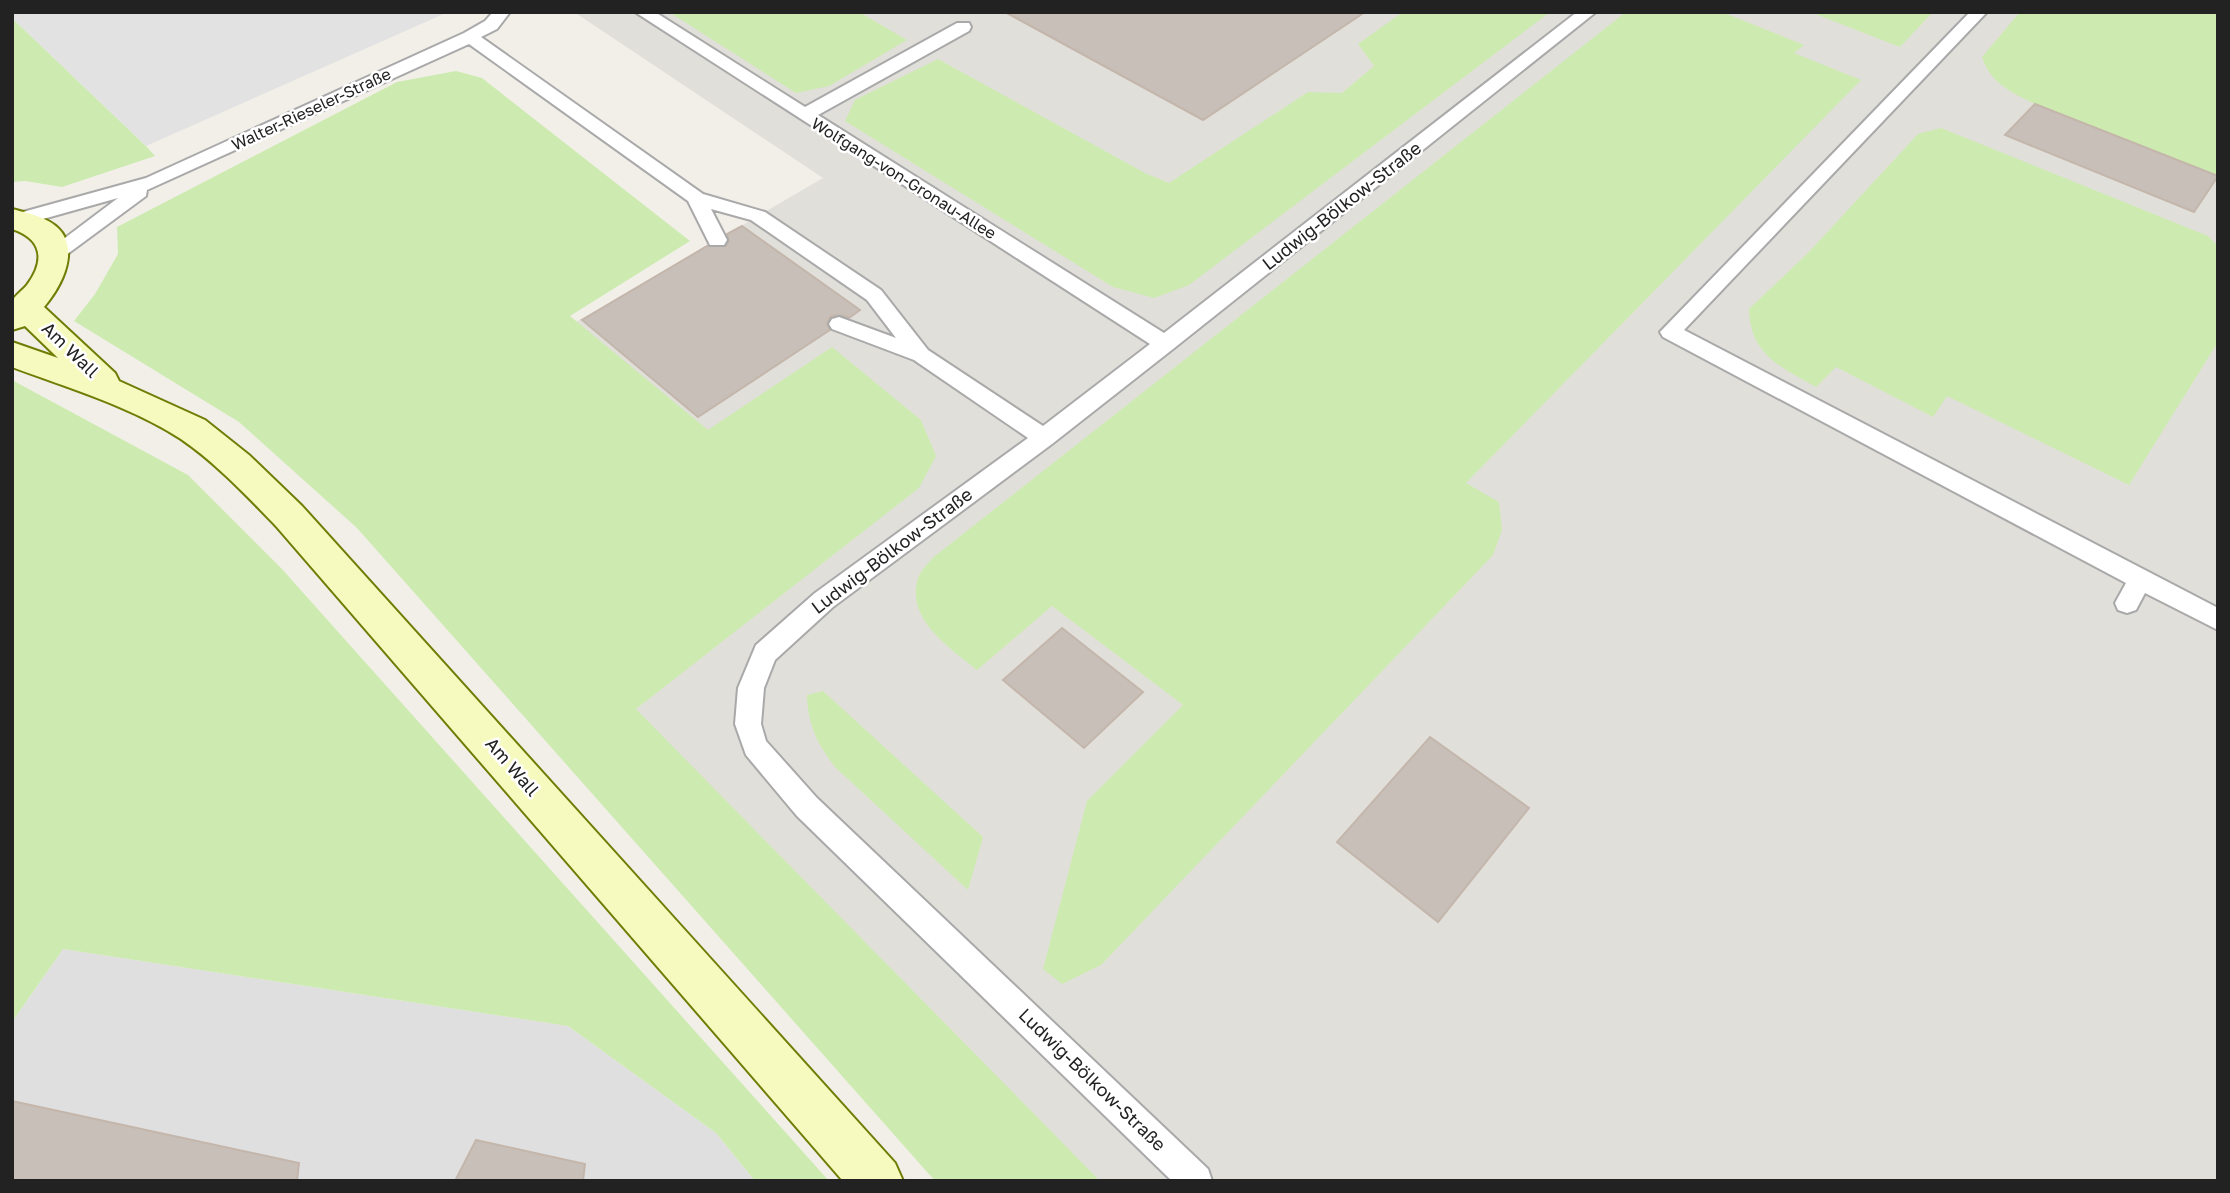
<svg xmlns="http://www.w3.org/2000/svg" width="2230" height="1193" viewBox="0 0 2230 1193" font-family="'Golos Text',sans-serif">
  <style>
    .residential { fill: #e0dfdf }
    .airport { fill: #e1dfda }
    .grass { fill: #cdebb0 }
    .parking { fill: #e2e2e2 }
    .building { fill: #c7bfb8; stroke: #c4b6ab; stroke-width: 2 }
    .lines { fill: none; stroke-linecap: round; stroke-linejoin: round }
    .lane-casing { stroke: #a9a9a9; stroke-width: 4 }
    .secondary-casing { stroke: #707d05; stroke-width: 4 }
    .lane { fill: #fff; fill-rule: evenodd }
    .secondary { fill: #f7fabf; fill-rule: evenodd }
    .labels { text-anchor: middle; stroke-width: 5; stroke-linejoin: round; paint-order: stroke }
    .far-street-label { font-size: 16px; fill: #222; stroke: #fff }
    .street-label { font-size: 18px; fill: #222; stroke: #fff }
  </style>
  <rect width="100%" height="100%" fill="#f2efe9"/>
  <path class="residential" d="M63,949L568,1026L716,1133L755,1181H12V1022Z"/>
  <path class="airport" d="M574,12H2218V1181H1062L417,518L576,322L823,178Z"/>
  <path class="grass" d="M669,12H859L907,40L829,86L796,93Z
    M1403,12H1550L1189,285L1154,298L1113,287L845,121L855,100L938,59L1145,173L1169,183L1308,92L1342,93L1374,66L1358,44Z
    M1626,12H1722L1804,45L1794,53L1861,80L1466,483L1499,502L1502,530L1493,555L1101,965L1062,984L1043,969L1087,801L1183,705L1052,606L977,670C950,648 905,619 918,578C921,570 929,562 935,556Z
    M1810,12H1933L1900,47Z
    M2020,12H2218V176L2035,104C2011,92 1991,84 1982,57Z
    M12,18L146,146L155,156L62,187L25,181L12,182Z
    M456,71L482,78L690,241L570,316L708,430L832,347L921,420L936,456L919,488L636,709L1100,1181H935L357,528L239,422L74,321L95,294L118,254L117,227L397,82Z
    M1941,128L2208,236L2218,246V342L2129,485L1947,396L1933,417L1836,367L1816,387C1780,367 1750,354 1749,309L1808,253L1918,134Z
    M12,380L188,475L281,568L829,1181H755L716,1133L568,1026L63,949L12,1022Z
    M823,691L983,837L968,890L836,768C817,744 808,725 807,695Z"/>
  <path class="parking" d="M12,12H445L446,13L146,146L12,18Z"/>
  <path class="building" d="M1005,12H1365L1203,120Z
    M2035,104L2218,176L2194,212L2005,135Z
    M742,226L860,310L849,318L840,315L831,316L827,323L830,330L698,417L582,320L707,246H726L729,241L727,234Z
    M1062,628L1143,692L1084,748L1003,680Z
    M1430,737L1529,808L1438,922L1337,842Z
    M12,1101L299,1163L297,1181H12Z
    M476,1140L585,1164L583,1181H455Z"/>
  <g class="lines">
    <g class="lane-casing">
      <path id="lane" d="M493,12H510L497,29L481,37L703,194L765,212L881,290L928,350L1043,426L1150,344L635,12H655L805,107L957,23H969L971,27L969,31L818,115L1164,333L1577,12H1596L1173,349L1052,444L833,607L775,660L764,688L761,724L766,741L817,798L1208,1169L1212,1181H1172L797,816L746,755L735,724L738,688L756,645L815,593L1028,438L914,360L832,329L829,324L832,319L839,317L896,338L867,300L751,220L711,209L727,240L724,245H710L688,201L469,44L147,190L146,196L62,258H48L45,253L118,198L18,226L12,225V215L146,178L464,33L485,21Z
        M1970,12H1987L1684,330L2218,608V630L2145,593L2136,610L2127,613L2118,610L2115,603L2126,583L1663,337L1660,332Z"/>
    </g>
    <g class="secondary-casing">
      <path id="secondary" d="M12,209C23,212 34,214 44,219C85,237 66,281 44,307L115,373L119,381L205,420L249,455L302,506L895,1163L903,1181H843L276,526C246,495 216,463 181,439C130,406 68,388 12,367V342L58,358L25,326L12,330C12,322 10,309 12,302C14,296 23,290 27,285C45,261 43,239 12,229Z"/>
    </g>
    <use href="#lane" class="lane"/>
    <use href="#secondary" class="secondary"/>
  </g>
  <g class="labels">
    <g class="far-street-label">
      <text transform="translate(311 109) rotate(-25)" y="6">Walter-Rieseler-Straße</text>
      <text transform="translate(904 178) rotate(32)" y="6">Wolfgang-von-Gronau-Allee</text>
    </g>
    <g class="street-label">
      <text transform="translate(1342 206) rotate(-38)" y="6">Ludwig-Bölkow-Straße</text>
      <text transform="translate(70 350) rotate(44)" y="6">Am Wall</text>
      <text transform="translate(892 551) rotate(-37)" y="6">Ludwig-Bölkow-Straße</text>
      <text transform="translate(512 767) rotate(49)" y="6">Am Wall</text>
      <text transform="translate(1092 1080) rotate(44)" y="6">Ludwig-Bölkow-Straße</text>
    </g>
  </g>
  <rect width="2230" height="1193" fill="none" stroke="#222222" stroke-width="28"/>
</svg>
